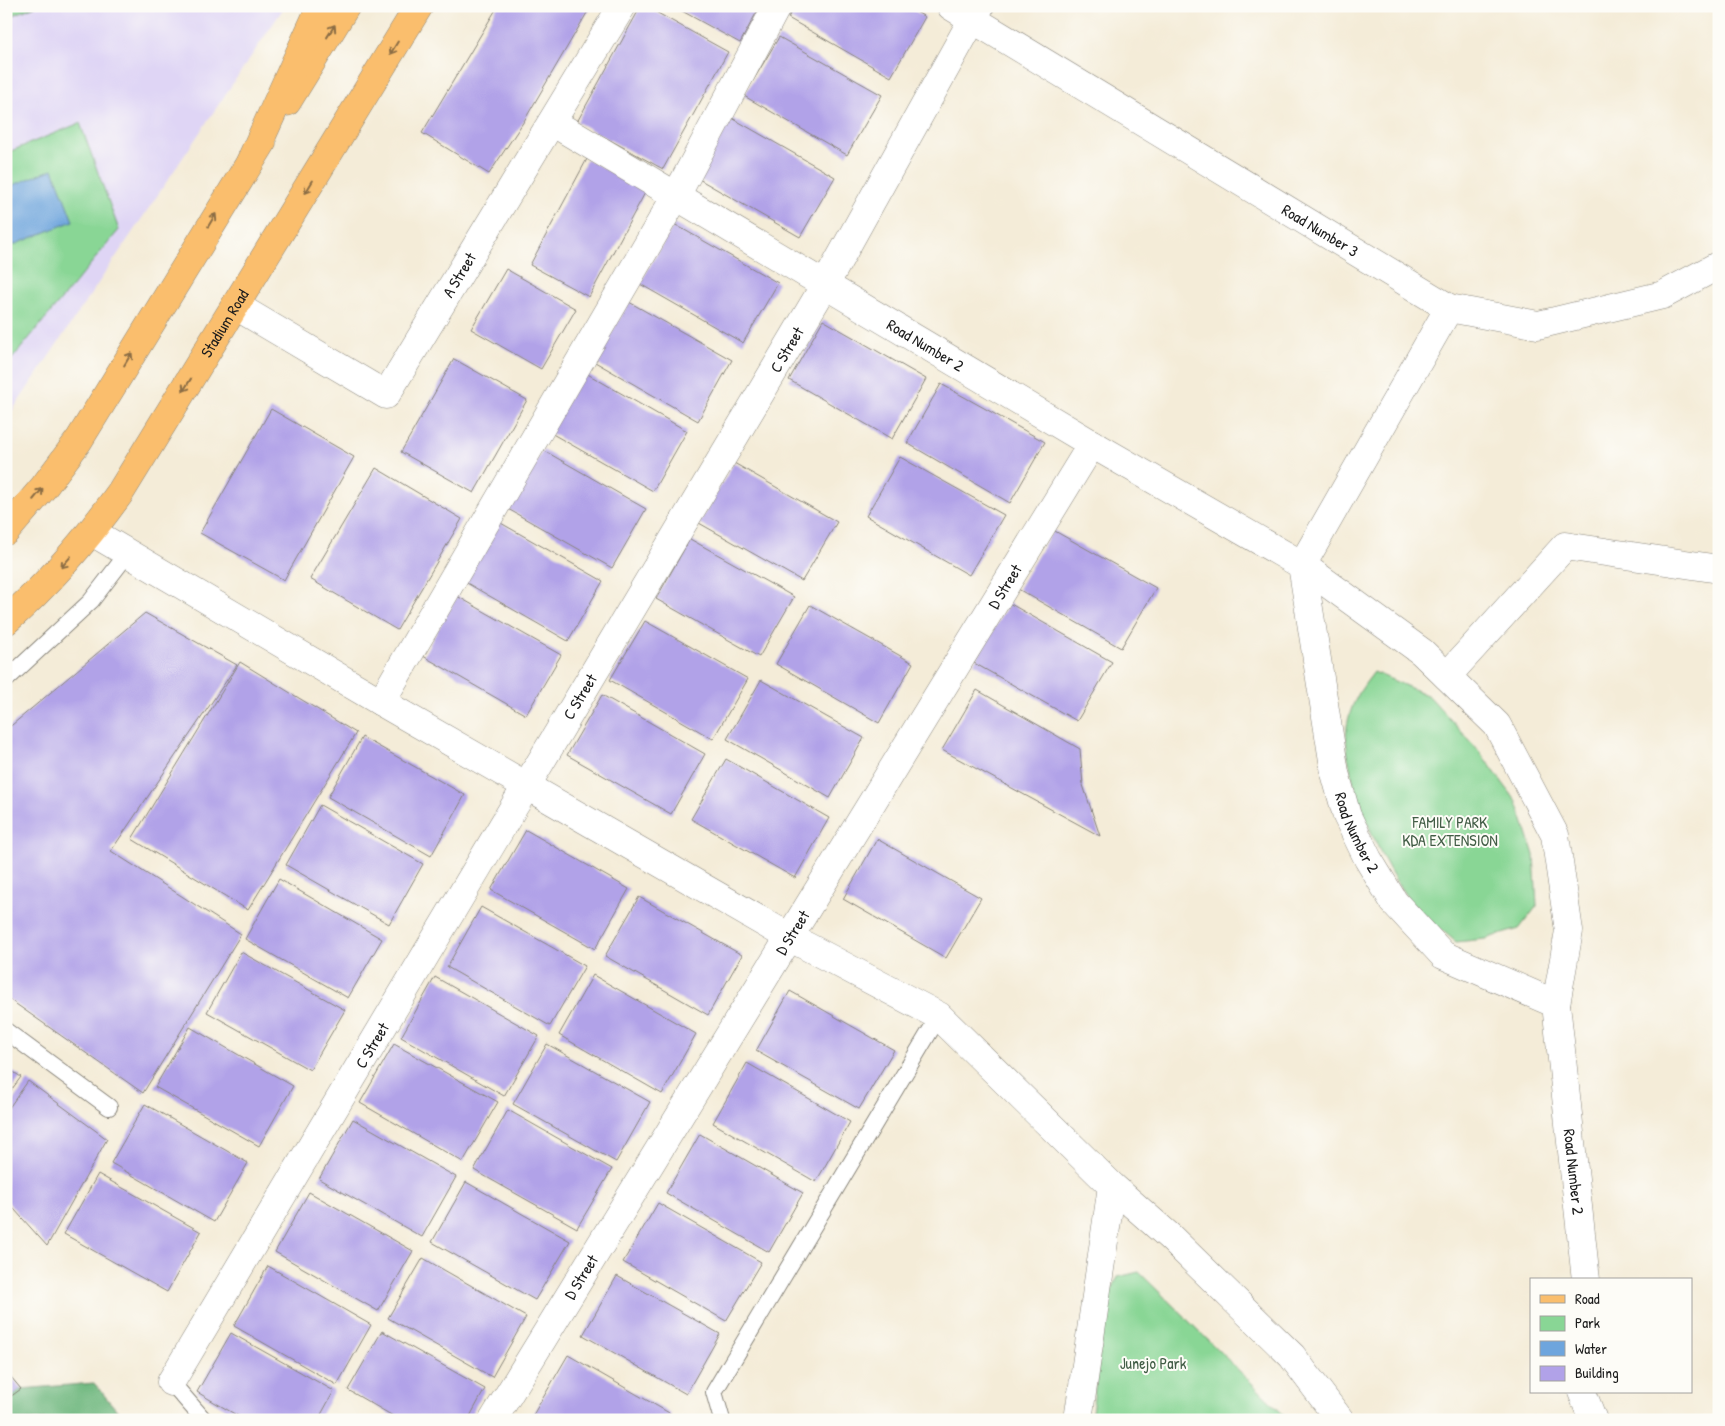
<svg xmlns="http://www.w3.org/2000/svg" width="1725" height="1426" viewBox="0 0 1725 1426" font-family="'Patrick Hand',sans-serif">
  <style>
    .built { fill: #dfd5f5 }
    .green { fill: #89d695; stroke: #527958 }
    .forest { fill: #6eb77e; stroke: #456a4d }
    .water { fill: #6ea5dd; stroke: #45607c }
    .building { fill: #b1a2e8 }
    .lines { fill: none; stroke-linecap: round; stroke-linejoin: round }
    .service-casing { stroke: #88847a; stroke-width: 18 }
    .minor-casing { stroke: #88847a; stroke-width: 29 }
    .primary-casing { stroke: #88847a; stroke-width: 29 }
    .trunk-casing { stroke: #88847a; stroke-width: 29 }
    .service { stroke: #fff; stroke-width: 16 }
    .minor { stroke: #fff; stroke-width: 28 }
    .primary { stroke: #fabe6d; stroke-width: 28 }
    .trunk { stroke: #fabe6d; stroke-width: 28 }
    .oneway { stroke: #8b6d44 }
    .labels { text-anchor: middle; stroke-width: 4; stroke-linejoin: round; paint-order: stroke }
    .street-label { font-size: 16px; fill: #1c1c1c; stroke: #fdfcf7 }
    .park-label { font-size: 16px; fill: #425d46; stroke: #fdfcf7 }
  </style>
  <rect width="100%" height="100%" fill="#fdfcf7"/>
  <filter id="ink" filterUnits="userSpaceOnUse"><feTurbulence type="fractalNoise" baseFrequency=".02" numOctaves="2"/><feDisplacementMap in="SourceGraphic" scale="10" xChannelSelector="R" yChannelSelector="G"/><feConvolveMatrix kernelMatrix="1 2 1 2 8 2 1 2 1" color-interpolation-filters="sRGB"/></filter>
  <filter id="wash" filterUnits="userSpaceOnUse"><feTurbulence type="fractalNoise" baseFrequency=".0096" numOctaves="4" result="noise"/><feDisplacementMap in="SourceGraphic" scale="20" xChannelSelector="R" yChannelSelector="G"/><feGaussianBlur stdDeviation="1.12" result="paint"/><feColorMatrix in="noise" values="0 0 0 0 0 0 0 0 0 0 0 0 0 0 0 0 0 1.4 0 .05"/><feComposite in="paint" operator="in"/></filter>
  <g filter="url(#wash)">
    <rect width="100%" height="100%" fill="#f4ecd8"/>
    <path class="built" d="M6,6H285L6,420Z"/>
    <path class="green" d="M6,6H35L6,18Z
      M80,123L119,230L6,366V153Z
      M1374,672L1429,696L1479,751L1517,802L1534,855L1537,906L1519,929L1485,939L1456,942C1443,930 1427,920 1415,907C1384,873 1340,772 1347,726C1351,703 1360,690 1374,672Z
      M1139,1272L1289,1420H1091L1106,1302L1118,1277Z"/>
    <path class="forest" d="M94,1383L125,1420H6V1400L21,1389Z"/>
    <path class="water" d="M53,169L73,221L6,248V188Z"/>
    <g id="blocks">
      <path class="building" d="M498,6H591L524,121L489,174L422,133Z
        M641,6H645L728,52L663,169L577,122Z
        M673,6H760L740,43Z
        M794,6H906L925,17L891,77L788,18Z
        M779,37L882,95L847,155L744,96Z
        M732,118L835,177L800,237L697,178Z
        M587,159L646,191L589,297L530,265Z
        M674,224L778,283L743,343L640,284Z
        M506,269L576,309L541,369L471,329Z
        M629,302L732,360L698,421L595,362Z
        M823,320L926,379L892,439L789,380Z
        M454,359L527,400L474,493L401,452Z
        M584,372L687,431L653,491L549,432Z
        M941,384L1045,442L1010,503L907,443Z
        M271,409L354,457L284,580L200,533Z
        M543,450L646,509L612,568L508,509Z
        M900,457L1004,515L969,575L866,516Z
        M734,463L837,522L802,581L699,523Z
        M376,468L462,519L397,630L310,579Z
        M499,522L603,581L568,641L465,582Z
        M1053,530L1156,588L1121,648L1018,589Z
        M690,539L794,597L759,657L656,599Z
        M457,596L561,655L526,715L423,656Z
        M1009,603L1112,662L1077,721L974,663Z
        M810,605L913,663L879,723L776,664Z
        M145,613L237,665L111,851L241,934L143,1093L6,997V730Z
        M645,621L748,679L713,739L610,680Z
        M240,662L356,733L248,910L132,839Z
        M761,680L864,738L830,798L727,739Z
        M977,690L1080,749L1083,785L1100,836L942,750Z
        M602,695L705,754L671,814L567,755Z
        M362,737L465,795L431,856L328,797Z
        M726,759L829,818L795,878L691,819Z
        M320,805L423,864L389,924L286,865Z
        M526,830L629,889L595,949L491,890Z
        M877,839L981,898L946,958L843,899Z
        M279,879L382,939L348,998L245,939Z
        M639,897L742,955L708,1015L605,956Z
        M481,907L585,966L550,1026L447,967Z
        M241,952L345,1010L310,1070L207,1012Z
        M593,975L696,1034L662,1094L559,1035Z
        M435,977L539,1036L504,1096L401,1037Z
        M790,991L894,1050L859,1109L756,1051Z
        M190,1027L293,1086L259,1146L155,1087Z
        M394,1044L498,1102L463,1162L360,1103Z
        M547,1044L650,1102L616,1162L513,1104Z
        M747,1063L850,1122L816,1182L713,1123Z
        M6,1067L21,1077L6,1097Z
        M28,1081L107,1139L47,1246L6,1200V1112Z
        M145,1104L248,1163L214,1222L111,1163Z
        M508,1110L612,1169L577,1228L474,1170Z
        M353,1119L456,1177L422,1237L319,1179Z
        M700,1134L803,1193L769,1252L666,1193Z
        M98,1174L201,1232L167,1292L64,1234Z
        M466,1182L570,1241L535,1300L432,1242Z
        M309,1192L413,1251L378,1311L275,1252Z
        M658,1203L761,1262L726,1321L623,1262Z
        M423,1258L526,1317L492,1377L388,1318Z
        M268,1266L371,1325L337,1385L234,1326Z
        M617,1276L720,1334L686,1394L583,1335Z
        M382,1331L485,1389L468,1420H400L348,1390Z
        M231,1333L334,1391L318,1420H245L197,1392Z
        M568,1355L671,1414L667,1420H542L533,1415Z
        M6,1371L21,1389L6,1400Z"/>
    </g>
  </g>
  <g filter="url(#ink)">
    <use href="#blocks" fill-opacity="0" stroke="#88847a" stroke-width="1"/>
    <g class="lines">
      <g class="service-casing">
        <path id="service" d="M6,680L91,601L128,553
          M6,1031L109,1107
          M171,1382L204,1420
          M722,1420L714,1392L939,1016"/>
      </g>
      <g class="minor-casing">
        <g id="minor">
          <path id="s1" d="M951,6L1449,308L1538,325L1663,295L1719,265"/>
          <path id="s2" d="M552,122L1092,444L1302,565L1422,652L1497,725L1555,835L1569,931L1556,1004L1586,1280"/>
          <path id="s3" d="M236,306L386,395L622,6"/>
          <path id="s4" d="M1449,308L1302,565L1335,773L1347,816L1368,859L1394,902L1443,955L1556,1004"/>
          <path d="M92,532L381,702L789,937L939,1016L1112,1186L1170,1237L1292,1356L1340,1420"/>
          <path d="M1447,676L1565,546L1719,569"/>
          <path d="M381,702L676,196L777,6"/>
          <path id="s5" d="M171,1382L825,285L980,6"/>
          <path d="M1582,1392L1593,1420"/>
          <path id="s6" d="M493,1420L1092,444"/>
          <path d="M1078,1420L1112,1186"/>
        </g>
      </g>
      <g class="primary-casing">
        <g id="primary">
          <path d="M287,102L346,6"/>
          <path d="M6,531L43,488L79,440L262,143"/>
          <path id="s7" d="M6,621C50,583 86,540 120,493L419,6"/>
        </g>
      </g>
      <g class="trunk-casing">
        <path id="trunk" d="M250,162L321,6"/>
      </g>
      <use href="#service" class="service"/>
      <use href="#minor" class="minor"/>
      <use href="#primary" class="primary"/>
      <use href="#trunk" class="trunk"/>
    </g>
    <defs><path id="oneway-shaft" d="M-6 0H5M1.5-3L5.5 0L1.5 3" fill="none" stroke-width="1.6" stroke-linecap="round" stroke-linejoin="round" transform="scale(1.25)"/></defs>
    <g class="oneway">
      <use href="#oneway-shaft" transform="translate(331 31) rotate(-58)"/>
      <use href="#oneway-shaft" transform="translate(394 48) rotate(121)"/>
      <use href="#oneway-shaft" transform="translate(309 187) rotate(121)"/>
      <use href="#oneway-shaft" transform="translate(212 220) rotate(-59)"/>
      <use href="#oneway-shaft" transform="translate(128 359) rotate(-59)"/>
      <use href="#oneway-shaft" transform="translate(187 385) rotate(122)"/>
      <use href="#oneway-shaft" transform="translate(38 494) rotate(-50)"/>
      <use href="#oneway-shaft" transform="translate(66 562) rotate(131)"/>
    </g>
  </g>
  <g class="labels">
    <g class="street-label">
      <text dy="6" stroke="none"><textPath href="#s1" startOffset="432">Road Number 3</textPath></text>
      <text dy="6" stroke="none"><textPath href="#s3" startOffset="315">A Street</textPath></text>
      <text dy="6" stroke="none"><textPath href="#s7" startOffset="371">Stadium Road</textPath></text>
      <text dy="6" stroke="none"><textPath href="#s2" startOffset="435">Road Number 2</textPath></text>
      <text dy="6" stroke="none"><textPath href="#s5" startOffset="1202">C Street</textPath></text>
      <text dy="6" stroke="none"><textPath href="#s6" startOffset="978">D Street</textPath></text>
      <text dy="6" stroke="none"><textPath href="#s5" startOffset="798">C Street</textPath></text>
      <text dy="6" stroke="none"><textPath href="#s4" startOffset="570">Road Number 2</textPath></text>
      <text dy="6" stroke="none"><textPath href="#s6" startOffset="572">D Street</textPath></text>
      <text dy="6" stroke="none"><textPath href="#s5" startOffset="392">C Street</textPath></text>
      <text dy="6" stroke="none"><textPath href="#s2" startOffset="1588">Road Number 2</textPath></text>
      <text dy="6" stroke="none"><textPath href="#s6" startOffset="168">D Street</textPath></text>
    </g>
    <g class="park-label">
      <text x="1450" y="828">FAMILY PARK<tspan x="1450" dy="18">KDA EXTENSION</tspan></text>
      <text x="1153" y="1369">Junejo Park</text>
    </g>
  </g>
  <rect width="1725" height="1426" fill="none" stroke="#fdfcf7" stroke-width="25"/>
  <rect x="1530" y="1278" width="162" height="115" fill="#fdfcf7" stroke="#a3a29f"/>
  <rect x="1540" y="1295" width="25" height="8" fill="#fabe6d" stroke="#a3a29f"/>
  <text x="1575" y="1304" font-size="15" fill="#1c1c1c">Road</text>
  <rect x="1540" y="1316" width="25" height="15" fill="#89d695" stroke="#a3a29f"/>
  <text x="1575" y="1328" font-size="15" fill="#1c1c1c">Park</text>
  <rect x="1540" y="1341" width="25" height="15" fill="#6ea5dd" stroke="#a3a29f"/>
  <text x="1575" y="1354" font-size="15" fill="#1c1c1c">Water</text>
  <rect x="1540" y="1366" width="25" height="15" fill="#b1a2e8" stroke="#a3a29f"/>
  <text x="1575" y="1378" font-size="15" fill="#1c1c1c">Building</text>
</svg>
